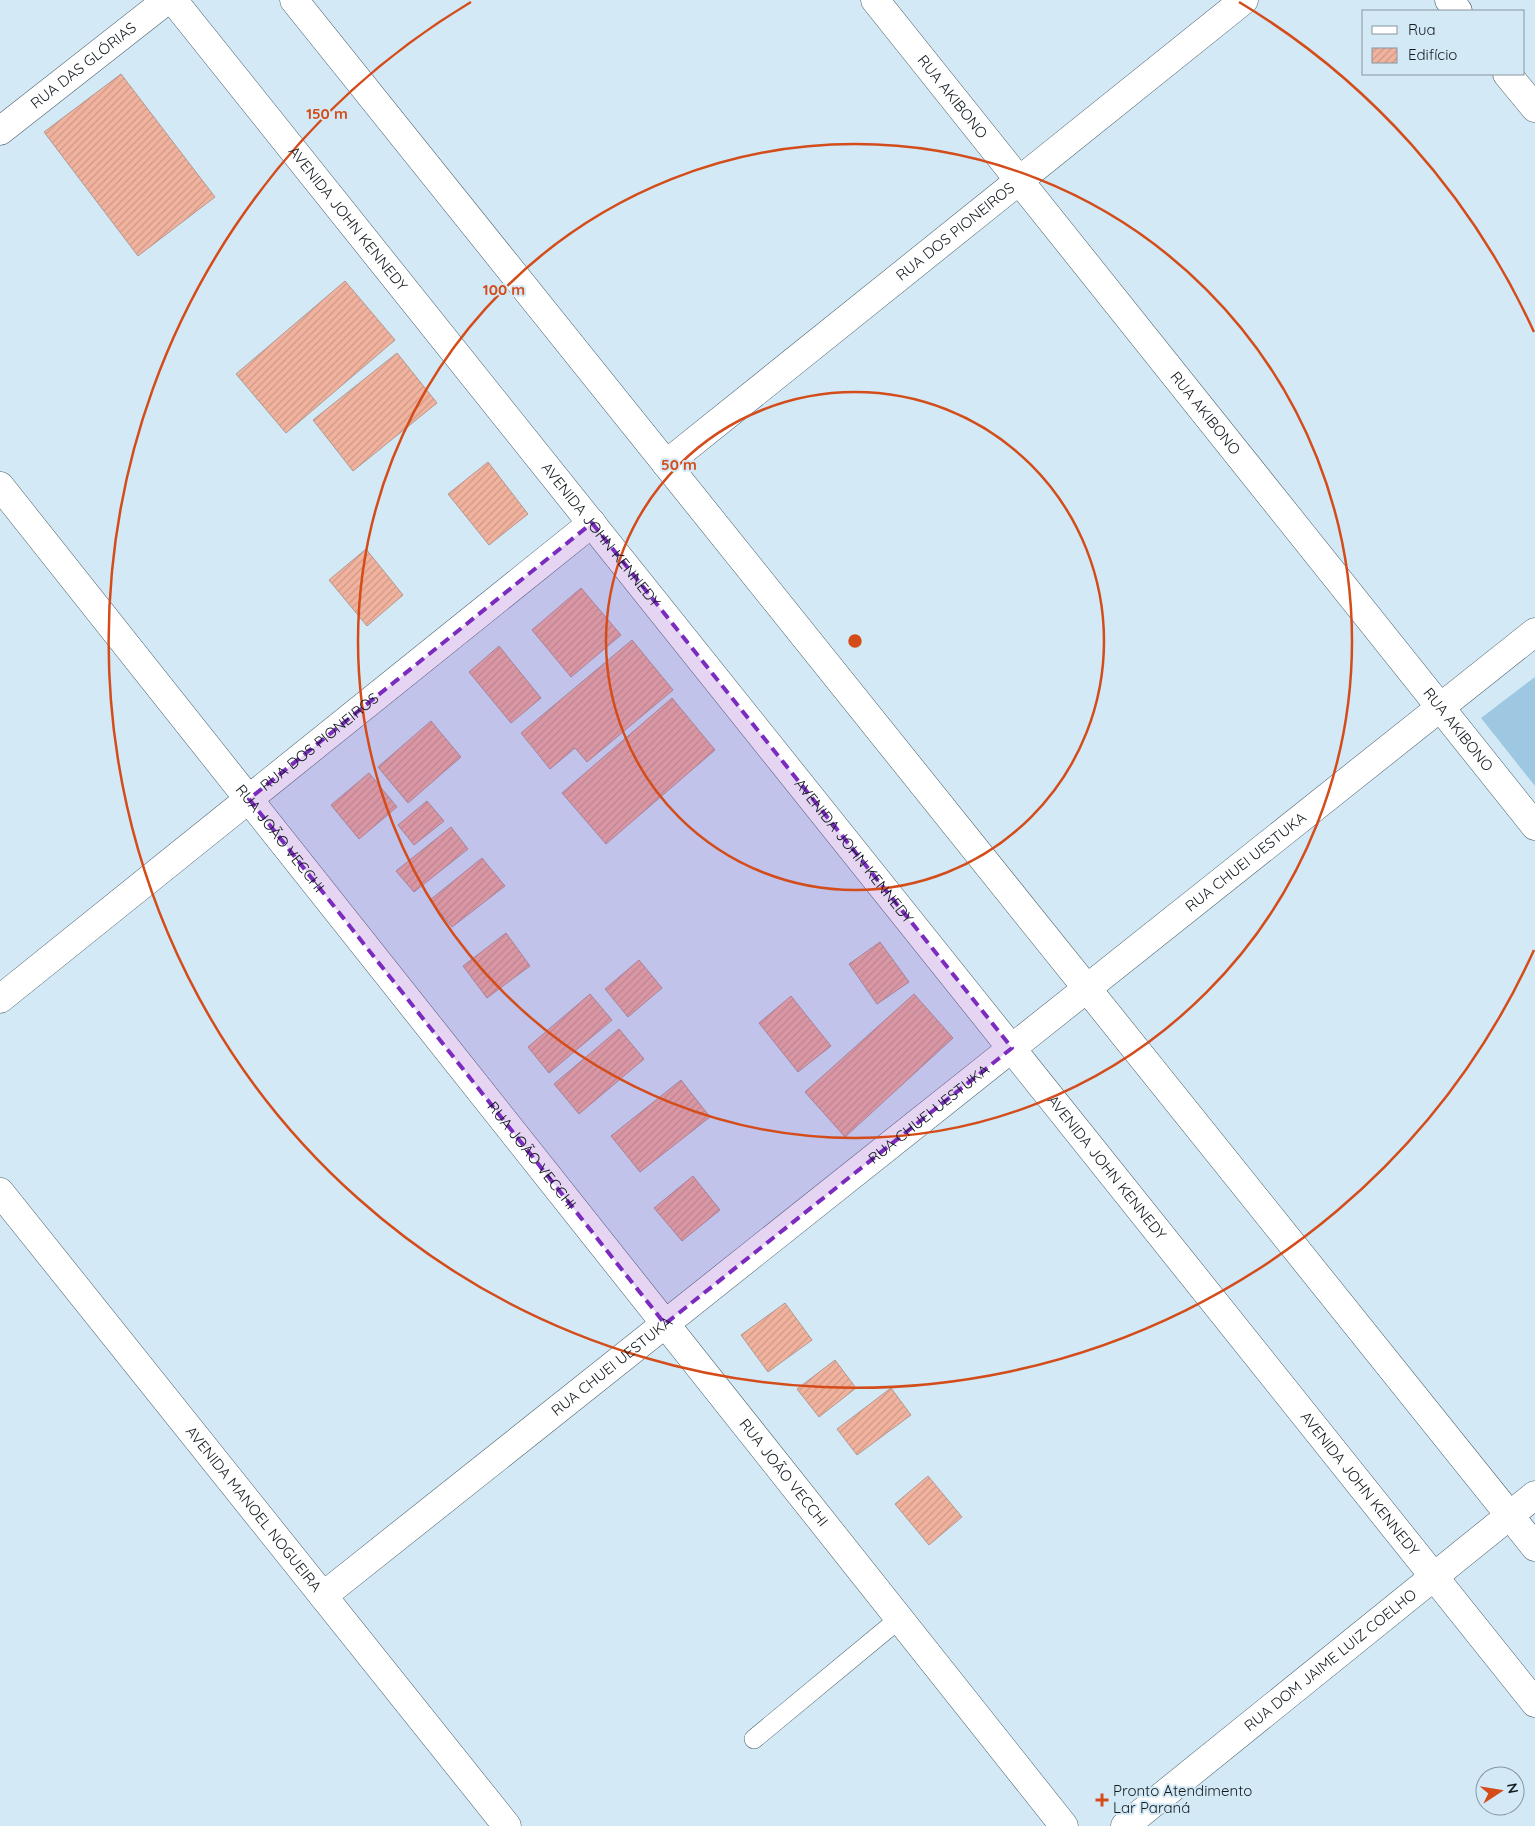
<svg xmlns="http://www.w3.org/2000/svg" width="1535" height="1826" viewBox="0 0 1535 1826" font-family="Quicksand,sans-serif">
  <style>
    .green { fill: #9ec8e1 }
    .building { fill: url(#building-hatch); stroke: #b09992 }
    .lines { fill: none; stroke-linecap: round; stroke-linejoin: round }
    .lane-casing { stroke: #4d606b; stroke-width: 20 }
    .street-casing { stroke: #4d606b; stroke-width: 29 }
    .primary-casing { stroke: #4d606b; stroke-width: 29 }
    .lane { stroke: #fff; stroke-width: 19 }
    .street { stroke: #fff; stroke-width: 28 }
    .primary { stroke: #fff; stroke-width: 28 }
    .marked { fill: #7b2cbf; fill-opacity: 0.2; stroke: #7b2cbf; stroke-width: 4; stroke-dasharray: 10 6; stroke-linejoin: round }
    .ring { fill: none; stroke: #d44c1a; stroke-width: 2.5 }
    .poi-dot { fill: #d44c1a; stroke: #d3e9f6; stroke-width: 2 }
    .labels { text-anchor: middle; stroke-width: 4; stroke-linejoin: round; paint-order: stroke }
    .street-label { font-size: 15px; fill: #121a1f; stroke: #d3e9f6 }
    .poi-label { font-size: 15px; fill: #121a1f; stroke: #d3e9f6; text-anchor: start }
    .centre { fill: #d44c1a; stroke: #d3e9f6; stroke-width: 2.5 }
    .ring-label { font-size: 15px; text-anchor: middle; font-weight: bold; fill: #d44c1a; stroke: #d3e9f6; stroke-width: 4; stroke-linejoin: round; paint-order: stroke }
  </style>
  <defs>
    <pattern id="building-hatch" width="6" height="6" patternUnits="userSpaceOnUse" patternTransform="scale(1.25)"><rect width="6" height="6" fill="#f1b29e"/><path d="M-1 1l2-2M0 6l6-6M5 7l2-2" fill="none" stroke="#ce9888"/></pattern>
  </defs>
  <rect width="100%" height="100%" fill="#d3e9f6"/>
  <path class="green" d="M1535,677V786L1481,718Z"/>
  <path class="building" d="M121,74L215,197L138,256L44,132Z
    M345,281L395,340L286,433L236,374Z
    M397,353L437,403L353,471L313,420Z
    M488,462L528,514L489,545L448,494Z
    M366,549L403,595L367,626L329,580Z
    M581,588L621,635L571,677L532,630Z
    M632,640L673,690L587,762L575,748L550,769L521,733Z
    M499,646L541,698L511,723L469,672Z
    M672,698L715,750L606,844L562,793Z
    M431,721L461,757L408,803L378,767Z
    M369,773L397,807L359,839L331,805Z
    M427,801L444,821L414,845L398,825Z
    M451,827L468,849L414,892L396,871Z
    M482,858L505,886L452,927L430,900Z
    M506,933L530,966L487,998L463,966Z
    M880,942L909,982L877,1004L849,964Z
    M639,960L662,988L628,1017L605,989Z
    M590,994L612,1020L549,1073L528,1047Z
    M914,994L953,1038L845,1137L805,1092Z
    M791,996L831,1046L798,1072L759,1023Z
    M619,1029L644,1059L579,1114L554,1084Z
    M681,1080L710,1117L640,1172L611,1136Z
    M693,1176L720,1210L682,1241L654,1208Z
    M785,1303L812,1340L768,1372L741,1335Z
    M835,1360L856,1388L819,1417L797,1389Z
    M891,1388L911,1415L857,1455L837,1429Z
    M928,1476L962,1517L929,1545L895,1504Z"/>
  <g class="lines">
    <g class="lane-casing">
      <path id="lane" d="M754,1739L899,1619"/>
    </g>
    <g class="street-casing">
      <g id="street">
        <path id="s1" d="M875,0L1535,826"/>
        <path d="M1449,0L1458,11"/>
        <path d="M1507,74L1535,108"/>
        <path id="s2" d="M0,131L167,0"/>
        <path id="s3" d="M666,464L1244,0"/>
        <path id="s4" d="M0,486L1064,1826"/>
        <path id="s5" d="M0,999L592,523"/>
        <path id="s6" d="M0,1192L507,1826"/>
        <path id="s7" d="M323,1596L1535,632"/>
        <path id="s8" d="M1125,1826L1535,1495"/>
      </g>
    </g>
    <g class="primary-casing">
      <g id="primary">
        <path id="s9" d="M173,0L1535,1703"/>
        <path d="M294,0L1535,1547"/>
      </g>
    </g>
    <use href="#lane" class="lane"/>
    <use href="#street" class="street"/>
    <use href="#primary" class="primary"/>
  </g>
  <path class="marked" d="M592,523L1012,1048L665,1324L249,799Z"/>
  <g class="ring">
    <circle cx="855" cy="641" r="249"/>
    <circle cx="855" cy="641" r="497"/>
    <path d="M1534 950A746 746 0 1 1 471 2M1239 2A746 746 0 0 1 1534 332"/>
  </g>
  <path class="poi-dot" d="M1099.5 1792.5h5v5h5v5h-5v5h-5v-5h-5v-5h5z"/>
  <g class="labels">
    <g class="street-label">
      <text dy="5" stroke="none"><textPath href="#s2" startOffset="106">RUA DAS GLÓRIAS</textPath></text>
      <text dy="5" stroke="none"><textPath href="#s1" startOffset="124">RUA AKIBONO</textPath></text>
      <text dy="5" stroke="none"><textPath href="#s9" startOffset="280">AVENIDA JOHN KENNEDY</textPath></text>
      <text dy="5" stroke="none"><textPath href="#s3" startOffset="371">RUA DOS PIONEIROS</textPath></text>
      <text dy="5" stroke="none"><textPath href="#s1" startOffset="529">RUA AKIBONO</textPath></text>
      <text dy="5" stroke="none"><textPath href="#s9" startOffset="685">AVENIDA JOHN KENNEDY</textPath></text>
      <text dy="5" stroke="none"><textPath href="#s1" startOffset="934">RUA AKIBONO</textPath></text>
      <text dy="5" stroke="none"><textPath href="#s5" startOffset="410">RUA DOS PIONEIROS</textPath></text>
      <text dy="5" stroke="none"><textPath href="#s4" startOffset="450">RUA JOÃO VECCHI</textPath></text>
      <text dy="5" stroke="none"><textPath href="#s9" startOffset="1090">AVENIDA JOHN KENNEDY</textPath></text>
      <text dy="5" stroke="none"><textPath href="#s7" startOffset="1179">RUA CHUEI UESTUKA</textPath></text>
      <text dy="5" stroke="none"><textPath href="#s7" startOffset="774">RUA CHUEI UESTUKA</textPath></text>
      <text dy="5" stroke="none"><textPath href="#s4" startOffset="855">RUA JOÃO VECCHI</textPath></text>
      <text dy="5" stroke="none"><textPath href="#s9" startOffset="1495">AVENIDA JOHN KENNEDY</textPath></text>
      <text dy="5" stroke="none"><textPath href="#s7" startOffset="369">RUA CHUEI UESTUKA</textPath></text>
      <text dy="5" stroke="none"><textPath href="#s4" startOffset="1260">RUA JOÃO VECCHI</textPath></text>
      <text dy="5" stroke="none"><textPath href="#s9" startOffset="1900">AVENIDA JOHN KENNEDY</textPath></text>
      <text dy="5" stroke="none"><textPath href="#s6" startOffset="406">AVENIDA MANOEL NOGUEIRA</textPath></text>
      <text dy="5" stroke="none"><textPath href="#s8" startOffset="264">RUA DOM JAIME LUIZ COELHO</textPath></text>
    </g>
    <g class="poi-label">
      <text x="1113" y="1796">Pronto Atendimento<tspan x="1113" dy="17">Lar Paraná</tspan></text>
    </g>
  </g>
  <circle cx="855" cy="641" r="8" class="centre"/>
  <g class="ring-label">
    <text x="327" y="119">150 m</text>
    <text x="504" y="295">100 m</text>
    <text x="679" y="470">50 m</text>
  </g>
  <rect x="1362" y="10" width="162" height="65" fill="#d3e9f6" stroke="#8696a0"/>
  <rect x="1372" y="26" width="25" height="8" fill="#ffffff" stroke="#8696a0"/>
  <text x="1408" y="35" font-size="15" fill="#121a1f">Rua</text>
  <rect x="1372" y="48" width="25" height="15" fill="url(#building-hatch)" stroke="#8696a0"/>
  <text x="1408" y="60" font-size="15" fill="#121a1f">Edifício</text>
  <g transform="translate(1500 1791) rotate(78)"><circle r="24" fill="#d3e9f6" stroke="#8696a0"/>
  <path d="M0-4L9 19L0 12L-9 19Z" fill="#d44c1a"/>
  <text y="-8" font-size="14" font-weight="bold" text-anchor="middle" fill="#121a1f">N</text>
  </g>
</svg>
